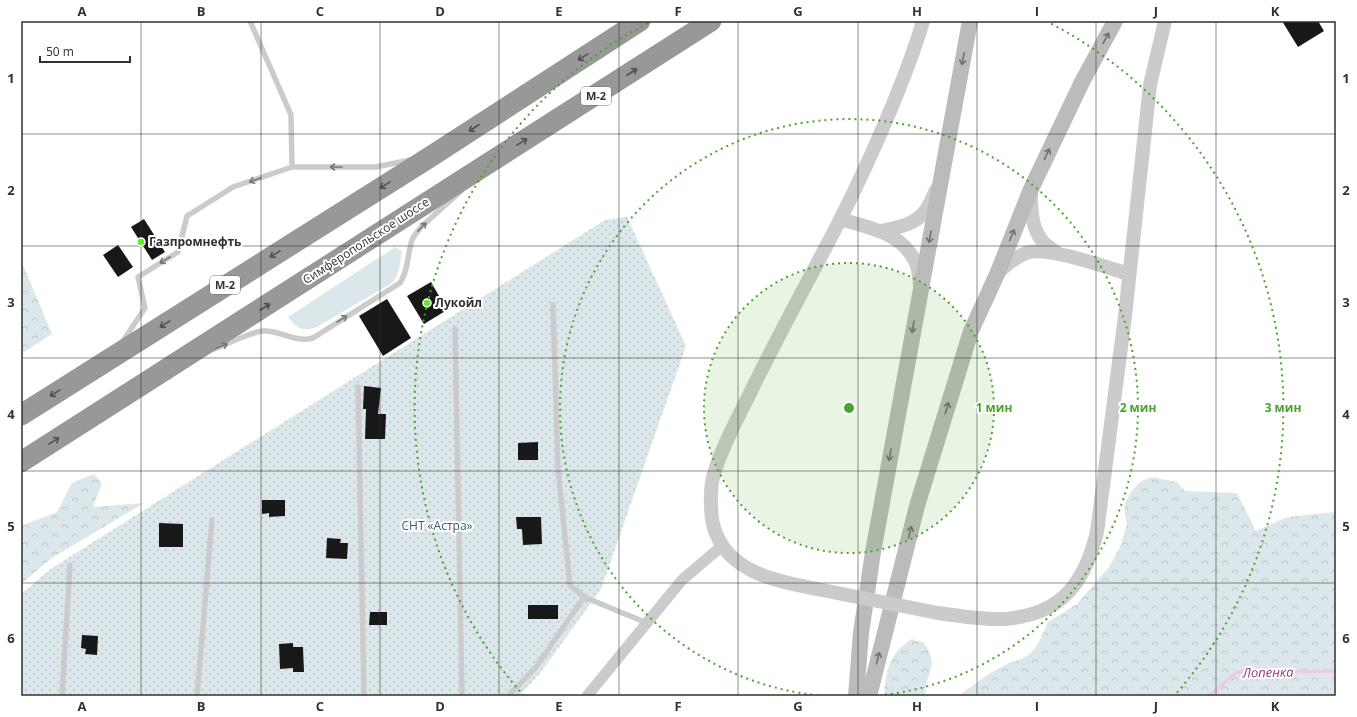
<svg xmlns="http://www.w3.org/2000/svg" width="1357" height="717" font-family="'Open Sans',sans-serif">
<defs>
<pattern id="forest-crowns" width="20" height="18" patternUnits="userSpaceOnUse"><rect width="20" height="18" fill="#dce7ec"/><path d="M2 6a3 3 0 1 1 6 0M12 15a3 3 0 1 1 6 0" fill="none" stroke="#bdc7cb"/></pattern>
<pattern id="garden-dots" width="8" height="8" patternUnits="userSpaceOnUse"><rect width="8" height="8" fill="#dce7ec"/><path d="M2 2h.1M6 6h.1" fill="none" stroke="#bdc7cb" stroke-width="1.8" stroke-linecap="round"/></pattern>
</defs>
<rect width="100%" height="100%" fill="#fff"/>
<path fill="#dce7ec" d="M395 247 402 251C400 260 400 276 392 283L317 327C303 332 297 329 288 317Z"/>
<path fill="url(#forest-crowns)" d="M21 260 52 334 21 354Z
M94 474 102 483 93 507 144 503 52 558 21 584V526L57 512 72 483Z
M1151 477 1177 482 1185 491 1237 493 1256 531 1287 517 1336 512V696H958L989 674 1009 663 1021 659 1031 653 1038 644 1048 622 1077 604 1109 567 1120 547 1127 524 1125 514V503L1131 492 1140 482Z
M912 639C915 641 920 641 924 643 925 644 926 647 927 648 940 667 922 679 926 696H884C886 671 889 653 912 639Z"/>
<path fill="url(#garden-dots)" d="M627 217 686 346 601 589 541 672 519 696H21V594L52 568 605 220Z"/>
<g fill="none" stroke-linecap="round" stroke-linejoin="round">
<path stroke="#efcae7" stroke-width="3.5" d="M1209 696 1237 672 1336 671"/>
</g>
<path fill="#181818" d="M1282 21H1318L1324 31 1298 47Z
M144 219 165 252 152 260 131 227Z
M118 245 133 267 118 277 103 255Z
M431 282 447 310 424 324 407 296Z
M387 299 411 338 383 356 359 316Z
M364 386 381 388 378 414H386L385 439H365L366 409H363Z
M538 442V460H518V443Z
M262 500H285V516L269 517V513L262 514Z
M516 517H541L542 544 523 545 522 529H517Z
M159 523 183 524V547H159Z
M327 538 341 539 340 543H348L347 559 326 558Z
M528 605H558V619H528Z
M370 612H387V625H369Z
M82 635 98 636 97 655 85 654 86 649 81 648Z
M293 643V647H303L304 672H293V668L280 669 279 644Z"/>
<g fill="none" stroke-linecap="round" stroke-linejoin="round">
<path stroke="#cbcbcb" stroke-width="5.5" d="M250 21 291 115 292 167
M553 305 558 469 570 585 584 597 647 623
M455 329 462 696
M123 341 145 308 138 277 178 252 187 216 233 187 292 167H376L410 160
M214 349C226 345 256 329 267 331 283 332 296 343 313 338L400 283C409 269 407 255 412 240 414 235 418 231 421 227L461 191
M358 387 364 696
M62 696 70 565
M197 696 212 520
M508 696 536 667 584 597"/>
<path stroke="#cbcbcb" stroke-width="11" d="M587 696 682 580 723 545"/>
<path stroke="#cbcbcb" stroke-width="14" d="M1031 191C1031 209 1031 229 1044 243 1048 247 1053 250 1057 253
M840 219C870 228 905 233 917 266 919 272 919 279 920 285
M880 231C896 228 916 225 926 210 930 204 933 197 936 190
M998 272C1007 265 1015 257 1026 253 1045 245 1108 268 1129 274
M817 589C777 581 728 573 714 528 710 514 710 490 713 477 722 446 738 418 752 389 780 332 811 276 840 220 856 188 871 156 885 123 899 90 913 56 923 21
M938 613C961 616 983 620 1005 619 1011 619 1018 617 1024 616 1069 607 1087 573 1097 532L1125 316 1150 85 1165 21"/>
<path stroke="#bbb" stroke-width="16" d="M856 696 861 633 873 552 970 21
M869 696 917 506 971 331 998 272 1031 189 1082 82 1115 21"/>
<path stroke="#989898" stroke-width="21" d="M21 415 430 157 640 21
M21 462 711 21"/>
<path stroke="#cbcbcb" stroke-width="14" d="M817 589 938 613"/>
</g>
<defs><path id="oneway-shaft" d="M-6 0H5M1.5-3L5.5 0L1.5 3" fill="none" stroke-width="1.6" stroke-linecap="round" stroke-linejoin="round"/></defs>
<g stroke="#6f6f6f">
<use href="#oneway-shaft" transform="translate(1106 38) rotate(-61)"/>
<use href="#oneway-shaft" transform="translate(963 59) rotate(101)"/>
<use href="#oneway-shaft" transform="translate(1047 154) rotate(-65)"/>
<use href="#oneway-shaft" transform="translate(1012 235) rotate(-68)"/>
<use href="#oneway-shaft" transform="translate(930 237) rotate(100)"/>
<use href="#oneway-shaft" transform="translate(913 327) rotate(100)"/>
<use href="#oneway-shaft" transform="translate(947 408) rotate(-73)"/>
<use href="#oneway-shaft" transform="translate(890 455) rotate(100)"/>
<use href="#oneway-shaft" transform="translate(910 532) rotate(-76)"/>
<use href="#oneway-shaft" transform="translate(878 658) rotate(-76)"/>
</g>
<g stroke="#505050">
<use href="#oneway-shaft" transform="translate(583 57) rotate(148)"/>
<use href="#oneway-shaft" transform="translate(632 72) rotate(-33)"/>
<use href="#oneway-shaft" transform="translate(474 128) rotate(147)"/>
<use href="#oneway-shaft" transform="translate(522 142) rotate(-32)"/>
<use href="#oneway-shaft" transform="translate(385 185) rotate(148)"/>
<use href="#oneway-shaft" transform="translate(275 254) rotate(148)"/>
<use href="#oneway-shaft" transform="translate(265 307) rotate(-33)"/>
<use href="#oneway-shaft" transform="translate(165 324) rotate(148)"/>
<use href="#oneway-shaft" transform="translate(55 393) rotate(148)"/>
<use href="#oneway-shaft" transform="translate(54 441) rotate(-32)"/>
</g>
<g stroke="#767676">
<use href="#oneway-shaft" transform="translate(336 167) rotate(180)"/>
<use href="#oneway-shaft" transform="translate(255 180) rotate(161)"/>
<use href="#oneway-shaft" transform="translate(422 227) rotate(-46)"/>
<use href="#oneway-shaft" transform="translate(165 260) rotate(149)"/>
<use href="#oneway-shaft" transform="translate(342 319) rotate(-32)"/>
<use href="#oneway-shaft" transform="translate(222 346) rotate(-22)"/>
</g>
<path fill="none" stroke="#313131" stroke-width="1" stroke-opacity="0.55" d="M141 21V696M261 21V696M380 21V696M499 21V696M619 21V696M738 21V696M858 21V696M977 21V696M1096 21V696M1216 21V696M21 134H1336M21 246H1336M21 358H1336M21 471H1336M21 583H1336"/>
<circle cx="849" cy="408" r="145" fill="#49a42d" fill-opacity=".12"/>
<g fill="none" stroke="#49a42d" stroke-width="2" stroke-dasharray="2 4">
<circle cx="849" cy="408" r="145"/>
<path d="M824 696A289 289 0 1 1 874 696"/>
<path d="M524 696A434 434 0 0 1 652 21M1046 21A434 434 0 0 1 1174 696"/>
</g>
<g fill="#59f12b" stroke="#fff" stroke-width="1.5">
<circle cx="141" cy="242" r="4"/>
<circle cx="427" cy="303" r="4"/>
</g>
<g text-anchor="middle" stroke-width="4" stroke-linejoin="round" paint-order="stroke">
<g fill="#fff" stroke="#6f6f6f" stroke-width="1">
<rect x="581" y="87" width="30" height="18" rx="3"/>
<rect x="210" y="276" width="30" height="18" rx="3"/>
</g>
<g font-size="11" font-weight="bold" fill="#313131">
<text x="596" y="100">М-2</text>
<text x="225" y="289">М-2</text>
</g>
<g font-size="12" fill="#313131" stroke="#fff">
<text transform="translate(366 241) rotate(-33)" y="4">Симферопольское шоссе</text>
</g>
<g font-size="12" font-weight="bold" fill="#313131" stroke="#fff" text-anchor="start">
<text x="149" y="246">Газпромнефть</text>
<text x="435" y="307">Лукойл</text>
</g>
<g font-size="12" fill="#3b5d71" stroke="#fff">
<text x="437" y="530">СНТ «Астра»</text>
</g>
<g font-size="13" font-style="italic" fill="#9a3884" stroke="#fff">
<text transform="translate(1268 672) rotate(-1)" y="5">Лопенка</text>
</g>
</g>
<circle cx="849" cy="408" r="6" fill="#49a42d" stroke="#fff" stroke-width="2"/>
<g font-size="12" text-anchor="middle" font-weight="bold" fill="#49a42d" stroke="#fff" stroke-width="4" stroke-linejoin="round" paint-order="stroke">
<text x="994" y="412">1 мин</text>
<text x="1138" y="412">2 мин</text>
<text x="1283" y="412">3 мин</text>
</g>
<rect width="1357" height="717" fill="none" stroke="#ffffff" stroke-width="44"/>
<path d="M40 56v6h90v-6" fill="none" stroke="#313131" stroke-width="2"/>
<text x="46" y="56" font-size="12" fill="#313131" stroke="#ffffff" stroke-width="3" paint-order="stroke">50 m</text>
<rect x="22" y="22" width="1313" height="673" fill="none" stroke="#313131" stroke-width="1.5"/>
<g font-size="13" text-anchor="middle" font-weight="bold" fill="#313131">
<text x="82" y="16">A</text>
<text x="201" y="16">B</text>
<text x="320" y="16">C</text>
<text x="440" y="16">D</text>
<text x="559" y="16">E</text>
<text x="678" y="16">F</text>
<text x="798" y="16">G</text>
<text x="917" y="16">H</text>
<text x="1037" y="16">I</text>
<text x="1156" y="16">J</text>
<text x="1275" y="16">K</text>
<text x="11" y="83">1</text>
<text x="1346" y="83">1</text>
<text x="11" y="195">2</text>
<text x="1346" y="195">2</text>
<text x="11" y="307">3</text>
<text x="1346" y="307">3</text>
<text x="11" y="419">4</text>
<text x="1346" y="419">4</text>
<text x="11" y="531">5</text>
<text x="1346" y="531">5</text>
<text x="11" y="643">6</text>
<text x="1346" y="643">6</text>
<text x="82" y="711">A</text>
<text x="201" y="711">B</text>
<text x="320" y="711">C</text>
<text x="440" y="711">D</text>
<text x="559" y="711">E</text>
<text x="678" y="711">F</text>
<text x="798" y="711">G</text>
<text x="917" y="711">H</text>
<text x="1037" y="711">I</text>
<text x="1156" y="711">J</text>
<text x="1275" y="711">K</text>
</g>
</svg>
